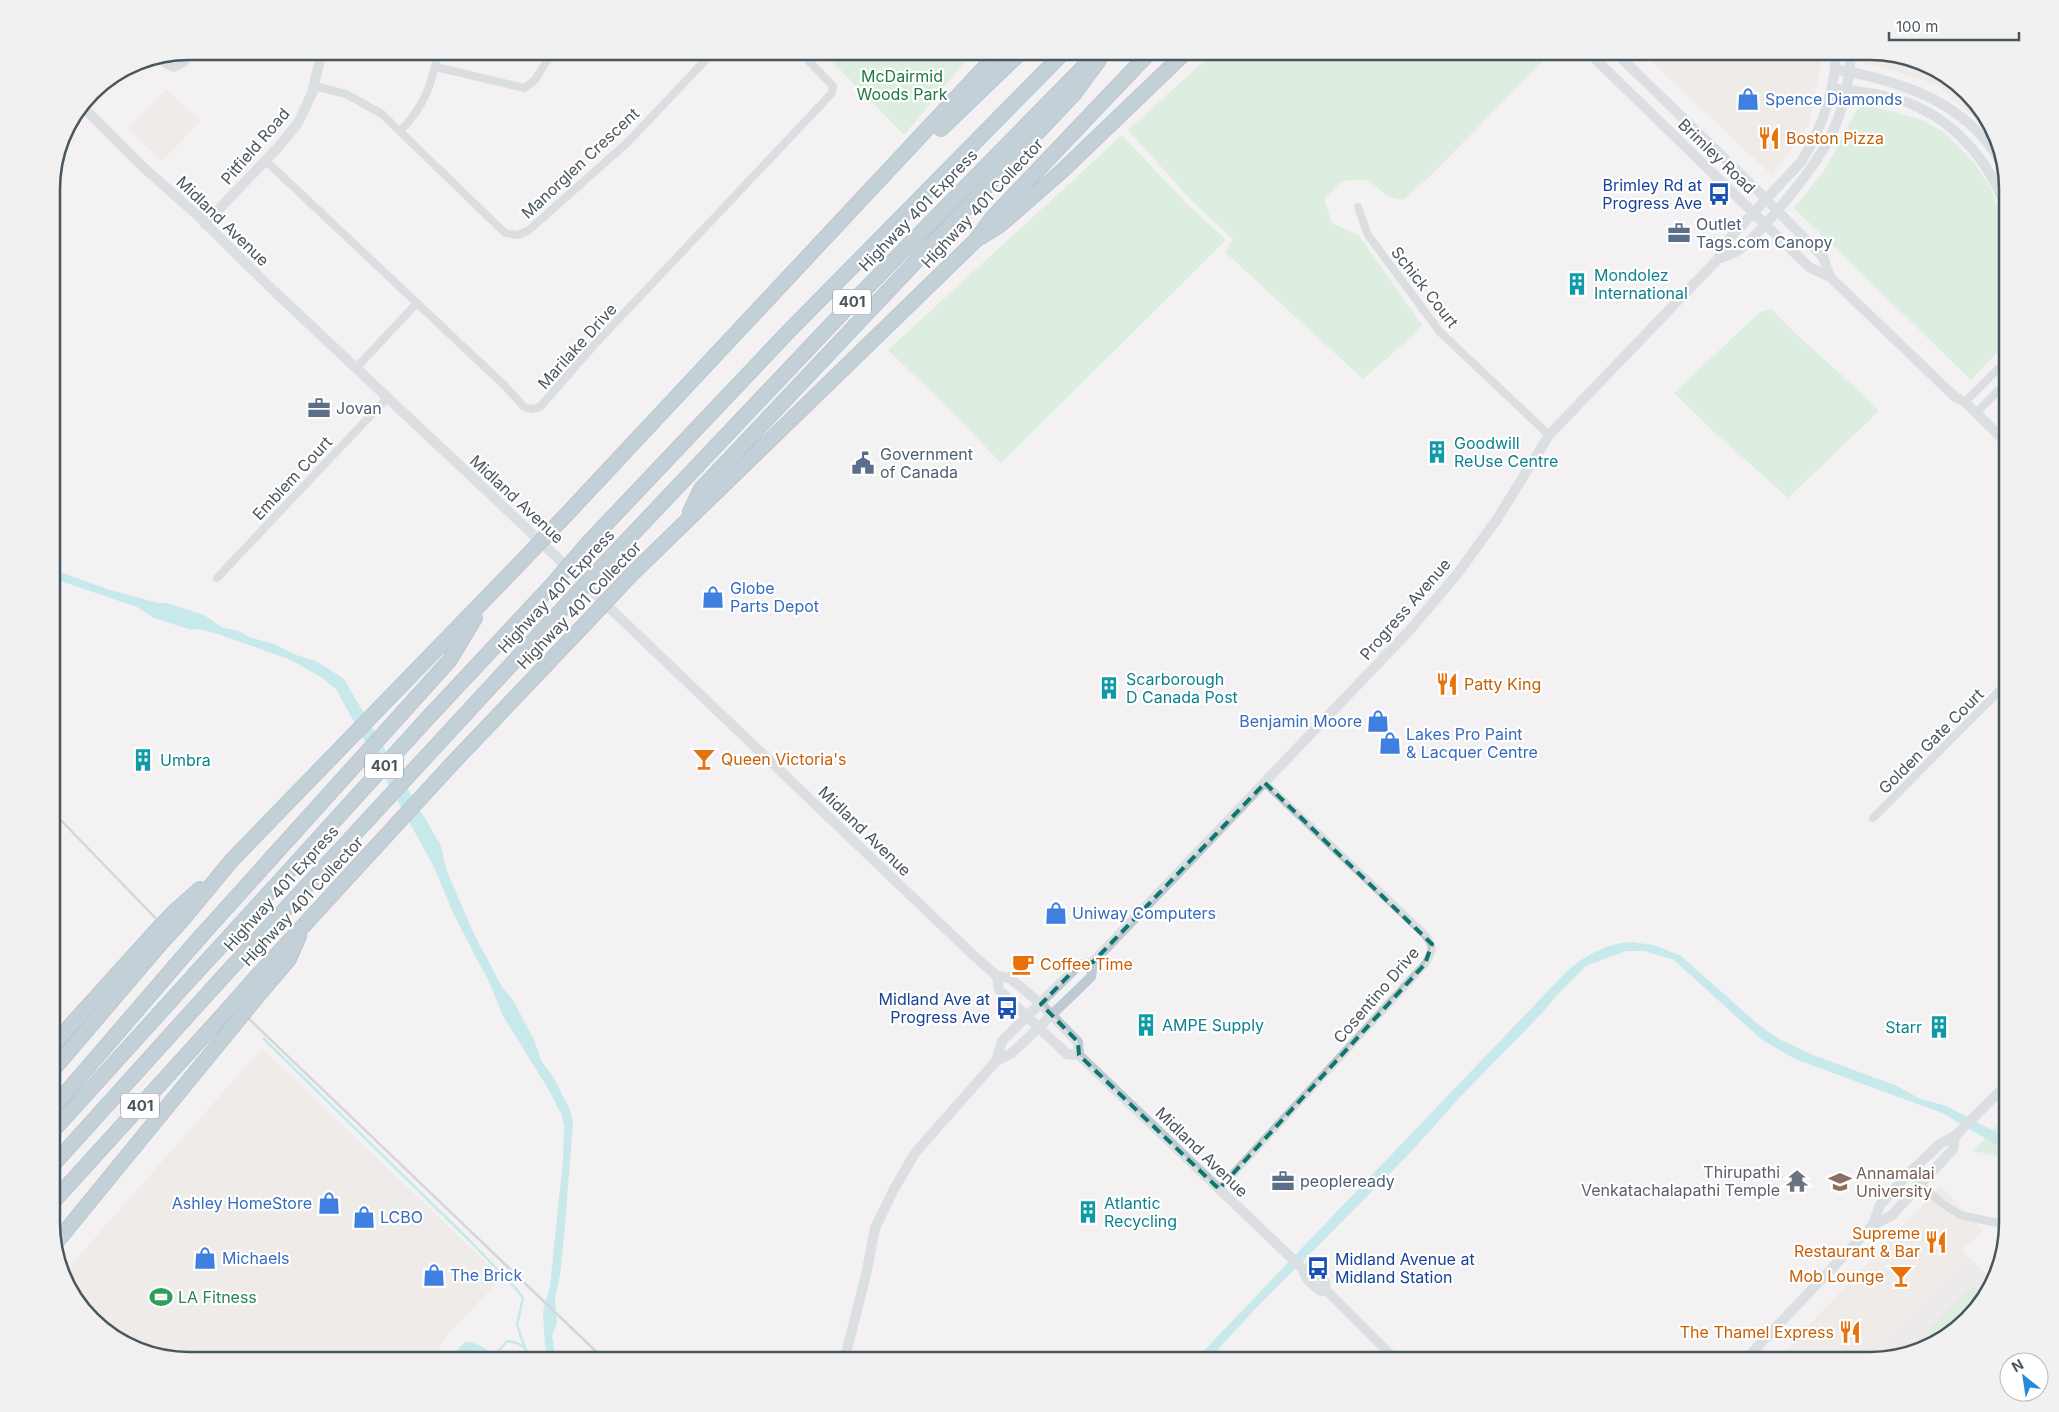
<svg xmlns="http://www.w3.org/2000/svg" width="2059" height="1412" font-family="Inter,sans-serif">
<rect width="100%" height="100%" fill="#f3f1f1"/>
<path fill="#e9e5df" d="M1640 51H1870L1947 75 1989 120 1993 134 1937 85 1879 66 1823 55 1809 123 1773 176Z
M166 89 201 121 162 161 128 129Z
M262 1048 502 1278 448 1333 432 1361H189L112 1337 70 1292 64 1273Z
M1941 1186 1983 1230 1962 1250 1969 1258 1867 1361H1775Z"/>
<path fill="#e4e2e2" d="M1969 1258 1991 1277 1984 1300 1931 1346 1867 1361Z"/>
<path fill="#c3ecce" d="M822 51H974L904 135Z
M1215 51H1545L1549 55 1430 176 1403 200 1388 197 1368 180 1342 181 1324 199 1332 223 1359 236 1422 325 1414 335 1363 379 1225 252 1233 239 1191 200 1128 130Z
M1868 105 1922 120 1942 131 1972 160 1990 186 2008 238V341L1971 380 1794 208 1826 168 1857 109Z
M1122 135 1186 203 1226 240 1001 463 949 409 888 350Z
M1772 309C1805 346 1845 375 1879 411L1788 498 1712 430 1674 393 1760 312Z
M2008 1114V1158L1973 1151Z
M1973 1285 1985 1297 1984 1300 1936 1342 1926 1332Z"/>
<path fill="#94dfe6" d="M52 569 107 589 158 603H167L204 615 223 628 239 631 249 637 274 644 296 655 316 661 344 679 441 846 446 869 473 932 502 987 513 1000 534 1040 541 1060 553 1077 570 1110 573 1122 565 1226 560 1275 555 1299 557 1323 552 1336 556 1361H548L545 1346 543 1312 550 1286 563 1160 564 1127 562 1116 549 1090 503 1016 489 982 454 915 434 867 336 689 321 677 291 660 218 634 199 629 192 630 154 618 137 607 52 578Z
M1630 942 1654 945 1681 956 1760 1026 1779 1039 1813 1055 1897 1086 1918 1098 1946 1106 2003 1136H2008V1144H1995L1942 1113 1795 1059 1761 1039 1674 960 1645 951H1626L1586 966 1559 993 1542 1013 1459 1098 1409 1154 1258 1306 1207 1361H1194L1568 970C1587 955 1605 944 1630 942Z
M465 1342C478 1342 490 1350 498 1361H453L455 1352Z"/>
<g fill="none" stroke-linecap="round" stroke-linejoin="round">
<path stroke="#94dfe6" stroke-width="2.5" d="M264 1039 472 1243 517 1290 523 1298 517 1325 526 1351 534 1361
M494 1356 507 1341 517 1343 524 1347"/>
<defs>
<path id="highway" d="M941 129 1022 51
M981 237 1000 225 1062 171 1187 51
M690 512 701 489 1074 94 1099 60
M566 515 1000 51
M589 542 788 332 1065 51
M611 557 844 311 1099 51
M631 575 976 240 992 218 1151 51
M174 912 200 889
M184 918 232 860 523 560
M202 935 449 661 475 618
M218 949 425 721 551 586
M232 967 566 605
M250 984 449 767 585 624
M261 992 289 959 299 936
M52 1046 154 933
M52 1071 162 942
M52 1109 181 959
M52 1132 194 975
M52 1166 211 990
M52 1203 229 1008
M55 1244 239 1019"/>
</defs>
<use href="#highway" stroke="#7894a7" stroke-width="16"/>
<path stroke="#bec7cc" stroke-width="8" d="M158 57 165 64 174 68 185 62 194 51
M436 67 524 88 535 80 553 51
M314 86 346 94 382 114 505 233 518 235 529 230 628 142 714 51
M400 131C425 106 431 85 439 51
M265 160 504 385 524 407 531 409 540 407 595 344 832 93 833 86 799 51
M1358 207 1368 235 1440 332 1549 435
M356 368 417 303
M1965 402 2008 359
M1976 413 2008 381
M217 578 388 397
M1873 818 2008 682
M1908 1174 1943 1204 1960 1215 2007 1225
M1219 1189 1425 964C1433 950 1435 948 1425 935L1265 783"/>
<path stroke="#bec9d1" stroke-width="10" d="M1587 51 1809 267 1830 277 1955 397 1965 402 2008 444
M1614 51 1755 188 1823 257 1830 277
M1835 69C1900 81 1965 101 2000 161
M1832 88C1855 91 1877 93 1900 100 1953 117 1992 162 2008 215
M82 106 142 166 197 215 275 292 504 507 972 954 997 976 1010 978 1041 1004 1078 1042 1079 1055
M205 224 280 145 298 123 312 93 322 51
M1718 259C1725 256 1734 254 1739 250 1755 238 1769 220 1782 205 1824 154 1848 120 1851 51
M997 976 999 990 1067 1054 1079 1055 1303 1269C1304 1278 1314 1287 1321 1291L1326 1290
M996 1061 1012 1053 1091 977 1093 962
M1873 1225 1880 1205 1908 1174 1941 1143 1955 1136 2008 1083
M1303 1269 1311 1268 1325 1282 1326 1290 1397 1361
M844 1361 866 1275 875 1228 894 1189 915 1153 996 1061 1002 1041 1079 965 1093 962 1409 631 1458 573 1497 519 1549 435 1718 259 1725 243 1801 162C1822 128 1835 91 1836 51
M1744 1361 1873 1225 1891 1216 1930 1174 1953 1149 1955 1136"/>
<use href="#highway" stroke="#8da9bb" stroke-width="14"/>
<path stroke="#b3b7ba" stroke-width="2.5" d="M52 811 167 930
M247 1017 606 1361"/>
<defs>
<path id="highway-bridge" d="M523 560 566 515
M551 586 589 542
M566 605 611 557
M585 624 631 575
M154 933 174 912
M162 942 184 918
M181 959 202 935
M194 975 218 949
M211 990 232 967
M229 1008 250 984
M239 1019 261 992"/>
</defs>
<use href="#highway-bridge" stroke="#7894a7" stroke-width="16" stroke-linecap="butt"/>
<use href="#highway-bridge" stroke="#8da9bb" stroke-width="14"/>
</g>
<path d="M0 0H2059V1412H0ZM1265 783 1432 944 1425 964 1219 1189 1079 1055 1078 1042 1041 1004 1079 965 1093 962Z" fill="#f3f1f1" fill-opacity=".55" fill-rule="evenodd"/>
<path fill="none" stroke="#0f766e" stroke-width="4" stroke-dasharray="10 6" stroke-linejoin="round" d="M1265 783 1432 944 1425 964 1219 1189 1079 1055 1078 1042 1041 1004 1079 965 1093 962Z"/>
<defs>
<symbol id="shop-bare" viewBox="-9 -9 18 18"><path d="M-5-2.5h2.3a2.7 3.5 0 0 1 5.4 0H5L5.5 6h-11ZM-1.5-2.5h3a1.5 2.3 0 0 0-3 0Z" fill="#3f7fe0" stroke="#fff" stroke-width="2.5" paint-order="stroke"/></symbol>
<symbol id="restaurant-bare" viewBox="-9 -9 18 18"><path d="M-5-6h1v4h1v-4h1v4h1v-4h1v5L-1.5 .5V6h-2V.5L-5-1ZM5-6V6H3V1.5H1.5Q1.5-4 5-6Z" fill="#e8710a" stroke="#fff" stroke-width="2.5" paint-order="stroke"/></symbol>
<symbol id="bus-bare" viewBox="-9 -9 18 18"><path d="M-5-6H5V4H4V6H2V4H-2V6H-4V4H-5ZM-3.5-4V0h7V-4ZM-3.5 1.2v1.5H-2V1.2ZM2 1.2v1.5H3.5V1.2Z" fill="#1a4fb4" stroke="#fff" stroke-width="2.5" paint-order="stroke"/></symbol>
<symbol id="office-bare" viewBox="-9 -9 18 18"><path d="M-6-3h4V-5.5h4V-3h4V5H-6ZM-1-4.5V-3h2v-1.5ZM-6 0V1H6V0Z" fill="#5c6f8a" stroke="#fff" stroke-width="2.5" paint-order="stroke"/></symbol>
<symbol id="building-bare" viewBox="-9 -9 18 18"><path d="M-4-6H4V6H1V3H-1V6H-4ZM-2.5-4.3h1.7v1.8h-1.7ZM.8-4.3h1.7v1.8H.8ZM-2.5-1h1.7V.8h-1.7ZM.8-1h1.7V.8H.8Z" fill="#0f9aa8" stroke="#fff" stroke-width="2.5" paint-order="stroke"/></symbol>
<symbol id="civic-bare" viewBox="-9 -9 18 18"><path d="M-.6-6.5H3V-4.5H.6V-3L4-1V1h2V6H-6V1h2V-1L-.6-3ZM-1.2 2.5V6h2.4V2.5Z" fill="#5c6f8a" stroke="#fff" stroke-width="2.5" paint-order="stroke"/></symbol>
<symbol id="bar-bare" viewBox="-9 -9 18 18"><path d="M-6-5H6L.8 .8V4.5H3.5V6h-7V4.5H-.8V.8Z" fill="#e8710a" stroke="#fff" stroke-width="2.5" paint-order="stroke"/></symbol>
<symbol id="cafe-bare" viewBox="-9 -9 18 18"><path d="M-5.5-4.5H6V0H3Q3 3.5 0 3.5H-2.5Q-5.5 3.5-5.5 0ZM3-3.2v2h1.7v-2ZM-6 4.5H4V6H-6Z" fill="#e8710a" stroke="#fff" stroke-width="2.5" paint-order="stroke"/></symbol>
<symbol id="temple-bare" viewBox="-9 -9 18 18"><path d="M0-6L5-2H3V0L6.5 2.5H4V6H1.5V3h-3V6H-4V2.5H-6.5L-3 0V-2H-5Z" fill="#6b7280" stroke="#fff" stroke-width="2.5" paint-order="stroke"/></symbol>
<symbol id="university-bare" viewBox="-9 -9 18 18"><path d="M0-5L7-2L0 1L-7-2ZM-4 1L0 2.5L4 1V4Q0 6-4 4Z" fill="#8d6e63" stroke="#fff" stroke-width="2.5" paint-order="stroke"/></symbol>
<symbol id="stadium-bare" viewBox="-9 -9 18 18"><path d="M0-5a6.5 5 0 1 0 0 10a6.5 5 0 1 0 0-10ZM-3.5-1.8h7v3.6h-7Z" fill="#2e9e5b" stroke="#fff" stroke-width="2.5" paint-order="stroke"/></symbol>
</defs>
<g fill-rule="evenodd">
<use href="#shop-bare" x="1732" y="83" width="32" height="32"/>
<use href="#restaurant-bare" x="1753" y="122" width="32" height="32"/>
<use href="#bus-bare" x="1703" y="178" width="32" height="32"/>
<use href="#office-bare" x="1663" y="217" width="32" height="32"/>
<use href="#building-bare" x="1561" y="268" width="32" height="32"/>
<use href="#office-bare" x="303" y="392" width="32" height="32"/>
<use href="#building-bare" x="1421" y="436" width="32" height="32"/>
<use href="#civic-bare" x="847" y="447" width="32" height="32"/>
<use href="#shop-bare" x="697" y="581" width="32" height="32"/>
<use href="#restaurant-bare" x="1431" y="668" width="32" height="32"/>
<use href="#building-bare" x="1093" y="672" width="32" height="32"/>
<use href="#shop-bare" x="1362" y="705" width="32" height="32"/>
<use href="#shop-bare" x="1374" y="727" width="32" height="32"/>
<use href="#bar-bare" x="688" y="743" width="32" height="32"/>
<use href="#building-bare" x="127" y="744" width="32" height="32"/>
<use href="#shop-bare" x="1040" y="897" width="32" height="32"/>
<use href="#cafe-bare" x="1007" y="948" width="32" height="32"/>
<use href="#bus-bare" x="991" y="992" width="32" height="32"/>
<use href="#building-bare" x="1130" y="1009" width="32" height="32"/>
<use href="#building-bare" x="1923" y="1011" width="32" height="32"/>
<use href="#office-bare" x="1267" y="1165" width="32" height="32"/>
<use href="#temple-bare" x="1781" y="1165" width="32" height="32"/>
<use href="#university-bare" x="1824" y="1166" width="32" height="32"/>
<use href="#shop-bare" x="313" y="1187" width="32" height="32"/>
<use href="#building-bare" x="1072" y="1196" width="32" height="32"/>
<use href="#shop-bare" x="348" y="1201" width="32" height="32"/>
<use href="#restaurant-bare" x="1920" y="1226" width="32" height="32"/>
<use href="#shop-bare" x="189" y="1242" width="32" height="32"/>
<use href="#bus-bare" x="1302" y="1252" width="32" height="32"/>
<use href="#shop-bare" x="418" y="1259" width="32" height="32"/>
<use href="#bar-bare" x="1885" y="1260" width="32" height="32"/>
<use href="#stadium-bare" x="145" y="1281" width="32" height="32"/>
<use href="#restaurant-bare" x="1834" y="1316" width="32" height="32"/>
</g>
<g text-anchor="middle" stroke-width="4.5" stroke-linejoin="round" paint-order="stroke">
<g fill="#fff" stroke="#80898e" stroke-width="1">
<rect x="833" y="289.5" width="38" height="25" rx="4"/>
<rect x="365" y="753.5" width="38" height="25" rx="4"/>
<rect x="121" y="1093.5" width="38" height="25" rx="4"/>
</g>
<g font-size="15" font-weight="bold" fill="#4a565d">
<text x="852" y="307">401</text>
<text x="384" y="771">401</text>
<text x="140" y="1111">401</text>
</g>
<g font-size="16" fill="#1f7a41" stroke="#fff">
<text x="902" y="82">McDairmid<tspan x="902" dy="18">Woods Park</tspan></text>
</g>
<g font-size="16" fill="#366cbe" stroke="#fff" text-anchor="start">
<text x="1765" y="105">Spence Diamonds</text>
<text x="730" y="594">Globe<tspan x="730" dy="18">Parts Depot</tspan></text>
<text x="1362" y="727" text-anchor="end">Benjamin Moore</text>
<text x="1406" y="740">Lakes Pro Paint<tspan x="1406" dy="18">&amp; Lacquer Centre</tspan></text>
<text x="1072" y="919">Uniway Computers</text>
<text x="312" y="1209" text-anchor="end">Ashley HomeStore</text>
<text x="380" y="1223">LCBO</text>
<text x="222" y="1264">Michaels</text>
<text x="450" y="1281">The Brick</text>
</g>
<g font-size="16" fill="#c56008" stroke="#fff" text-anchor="start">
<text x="1786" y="144">Boston Pizza</text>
<text x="1464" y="690">Patty King</text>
<text x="721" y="765">Queen Victoria's</text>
<text x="1040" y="970">Coffee Time</text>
<text x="1920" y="1239" text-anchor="end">Supreme<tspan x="1920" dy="18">Restaurant &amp; Bar</tspan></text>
<text x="1884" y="1282" text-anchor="end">Mob Lounge</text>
<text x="1834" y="1338" text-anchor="end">The Thamel Express</text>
</g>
<g font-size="16" fill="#4a565d" stroke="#fff">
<text transform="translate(255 146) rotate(-49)" y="6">Pitfield Road</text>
<text transform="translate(1717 156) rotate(44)" y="6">Brimley Road</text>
<text transform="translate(580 163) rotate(-43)" y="6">Manorglen Crescent</text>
<text transform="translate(982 203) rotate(-47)" y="6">Highway 401 Collector</text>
<text transform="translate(918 210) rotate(-46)" y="6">Highway 401 Express</text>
<text transform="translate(223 221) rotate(44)" y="6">Midland Avenue</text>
<text transform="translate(1425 287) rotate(52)" y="6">Schick Court</text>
<text transform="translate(577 346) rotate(-48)" y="6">Marilake Drive</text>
<text transform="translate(292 478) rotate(-47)" y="6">Emblem Court</text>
<text transform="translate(517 499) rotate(43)" y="6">Midland Avenue</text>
<text transform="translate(556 591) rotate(-47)" y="6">Highway 401 Express</text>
<text transform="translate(579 605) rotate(-46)" y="6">Highway 401 Collector</text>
<text transform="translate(1405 609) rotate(-49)" y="6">Progress Avenue</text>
<text transform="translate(1931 741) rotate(-45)" y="6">Golden Gate Court</text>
<text transform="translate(865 831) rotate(44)" y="6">Midland Avenue</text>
<text transform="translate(281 888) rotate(-48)" y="6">Highway 401 Express</text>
<text transform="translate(302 901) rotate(-47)" y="6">Highway 401 Collector</text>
<text transform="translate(1376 995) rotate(-49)" y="6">Cosentino Drive</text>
<text transform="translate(1202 1152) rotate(44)" y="6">Midland Avenue</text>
</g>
<g font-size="16" fill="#164399" stroke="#fff" text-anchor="end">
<text x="1702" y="191">Brimley Rd at<tspan x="1702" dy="18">Progress Ave</tspan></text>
<text x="990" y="1005">Midland Ave at<tspan x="990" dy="18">Progress Ave</tspan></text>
<text x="1335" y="1265" text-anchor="start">Midland Avenue at<tspan x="1335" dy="18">Midland Station</tspan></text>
</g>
<g font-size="16" fill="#4e5e75" stroke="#fff" text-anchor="start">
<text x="1696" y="230">Outlet<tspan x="1696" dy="18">Tags.com Canopy</tspan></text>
<text x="336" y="414">Jovan</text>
<text x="880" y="460">Government<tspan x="880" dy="18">of Canada</tspan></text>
<text x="1300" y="1187">peopleready</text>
</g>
<g font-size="16" fill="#0d838f" stroke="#fff" text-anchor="start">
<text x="1594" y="281">Mondolez<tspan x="1594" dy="18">International</tspan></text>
<text x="1454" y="449">Goodwill<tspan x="1454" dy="18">ReUse Centre</tspan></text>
<text x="1126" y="685">Scarborough<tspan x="1126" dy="18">D Canada Post</tspan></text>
<text x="160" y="766">Umbra</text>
<text x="1162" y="1031">AMPE Supply</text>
<text x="1922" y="1033" text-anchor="end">Starr</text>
<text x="1104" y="1209">Atlantic<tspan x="1104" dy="18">Recycling</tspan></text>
</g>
<g font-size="16" fill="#5b616d" stroke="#fff" text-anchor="end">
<text x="1780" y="1178">Thirupathi<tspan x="1780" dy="18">Venkatachalapathi Temple</tspan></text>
</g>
<g font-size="16" fill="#785e54" stroke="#fff" text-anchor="start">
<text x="1856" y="1179">Annamalai<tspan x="1856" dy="18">University</tspan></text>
</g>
<g font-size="16" fill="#27864d" stroke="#fff" text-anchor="start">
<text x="178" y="1303">LA Fitness</text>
</g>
</g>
<path d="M0 0H2059V1412H0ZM189 60H1870A129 129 0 0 1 1999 189V1223A129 129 0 0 1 1870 1352H189A129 129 0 0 1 60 1223V189A129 129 0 0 1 189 60Z" fill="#f1f1f2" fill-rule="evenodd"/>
<path fill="none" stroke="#4a565d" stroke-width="2.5" d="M189 60H1870A129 129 0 0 1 1999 189V1223A129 129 0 0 1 1870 1352H189A129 129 0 0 1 60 1223V189A129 129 0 0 1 189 60Z"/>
<g transform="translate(2024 1377) rotate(330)"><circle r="24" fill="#ffffff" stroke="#b7bbbe"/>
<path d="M0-4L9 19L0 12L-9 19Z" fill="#288ad6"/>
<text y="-8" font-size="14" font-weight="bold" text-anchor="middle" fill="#4a565d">N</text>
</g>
<path d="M1889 32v8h130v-8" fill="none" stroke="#4a565d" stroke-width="2.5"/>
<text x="1896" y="32" font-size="15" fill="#4a565d" stroke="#ffffff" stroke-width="4" paint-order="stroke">100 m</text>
</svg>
